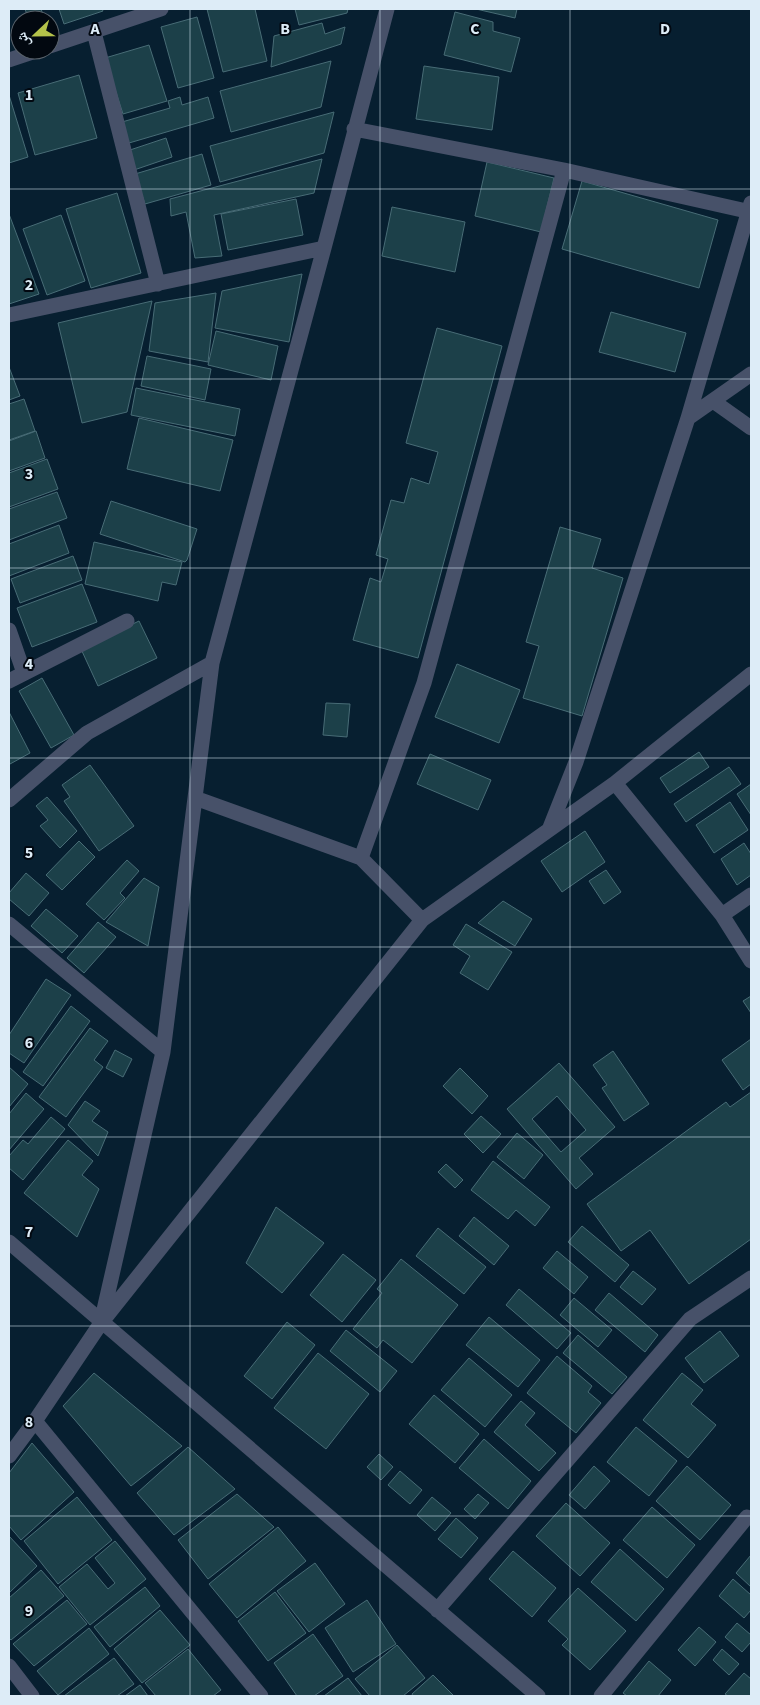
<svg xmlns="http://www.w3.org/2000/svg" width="760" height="1705" font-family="'Source Sans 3','Noto Naskh Arabic',sans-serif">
<rect width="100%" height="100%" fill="#071f30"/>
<path fill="#1c4049" stroke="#486c76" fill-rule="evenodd" d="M25 9H41L45 20H29Z
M59 9H102L103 11 64 24Z
M207 9H255L267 61 223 72Z
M295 9H348L347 13 299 25Z
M476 9H517L515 18Z
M455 12 493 22V31L520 38 511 72 444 55Z
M197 17 214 78 178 88 161 27Z
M322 23 325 34 345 27 341 44 271 67 274 36Z
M149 45 167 101 123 114 105 58Z
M331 61 321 107 231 132 220 91Z
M424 66 499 77 492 130 416 119Z
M79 75 97 138 35 155 18 93Z
M9 95 28 157 9 163Z
M180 97 182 105 208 97 214 118 129 143 122 122 170 108 168 101Z
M334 112 324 153 220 182 210 146Z
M166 138 172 157 134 170 127 151Z
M202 154 211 185 145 204 135 174Z
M322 159 314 193 214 215 222 256 195 258 186 212 171 216 170 199Z
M487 162 554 178 541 232 475 216Z
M582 181 718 220 699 288 562 249Z
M117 193 141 273 91 288 66 209Z
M296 199 303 235 228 250 221 214Z
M392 207 465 222 455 272 382 256Z
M9 214 39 294 9 304Z
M61 215 85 281 47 295 23 229Z
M302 274 289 342 215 328 222 291Z
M216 293 208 362 149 351 155 303Z
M152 301 127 412 82 423 58 323Z
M611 312 686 333 675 372 599 352Z
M437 328 502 346 418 658 353 640 370 578 381 582 388 559 376 555 391 500 404 503 411 478 429 484 438 452 406 443Z
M216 331 278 346 271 380 208 365Z
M147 356 211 369 205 400 141 386Z
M9 367 20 396 9 400Z
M136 388 240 409 235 436 131 415Z
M24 399 35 431 9 440V404Z
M139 418 233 440 220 491 127 469Z
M36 431 45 458 9 471V441Z
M47 459 58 489 9 507V473Z
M57 492 67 518 9 540V509Z
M111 501 197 529 187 560 185 562 100 534Z
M59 525 69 553 9 576V544Z
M560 527 601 539 592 568 623 578 582 716 523 698 539 646 526 642Z
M94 542 182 562 176 585 162 582 158 601 85 584Z
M73 556 82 580 20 603 11 579Z
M82 584 97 622 32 647 17 608Z
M139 621 157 658 98 686 81 649Z
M457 664 520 690 499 743 435 717Z
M42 678 74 735 51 748 19 691Z
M326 703 350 704 347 737 323 735Z
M9 712 30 753 10 764 9 761Z
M699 752 709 767 670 793 660 778Z
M430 754 491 780 478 810 417 784Z
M90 765 134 826 99 851 64 801 70 797 62 785Z
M729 767 741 784 686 822 674 804Z
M751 784V815L737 794Z
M47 797 77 831 60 848 40 826 48 820 36 806Z
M730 802 748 830 714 853 696 825Z
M585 831 605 862 562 892 541 861Z
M79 841 95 857 62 890 46 875Z
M744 843 751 854V875L737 885 721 859Z
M127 860 139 871 120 893 125 898 104 920 86 904Z
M606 870 621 892 604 904 589 881Z
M26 873 49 893 29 916 9 899V893Z
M144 878 159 887 148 946 106 922Z
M503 901 532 919 515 946 478 923Z
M46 909 78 936 62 953 31 926Z
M98 922 116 937 84 973 67 958Z
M466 924 512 952 488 990 460 973 470 956 453 945Z
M46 979 71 995 24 1063 9 1053V1035Z
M751 996V1013L743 1001Z
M71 1006 90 1021 43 1086 23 1072Z
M90 1028 108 1041 94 1060 103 1067 66 1117 39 1097Z
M751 1039V1084L743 1090 722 1060Z
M115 1050 132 1059 123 1077 106 1068Z
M613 1051 649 1104 624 1121 602 1088 607 1085 593 1065Z
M559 1063 615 1127 579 1158 593 1174 576 1189 507 1109ZM557 1096 586 1130 561 1152 532 1119Z
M9 1067 28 1084 9 1107Z
M460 1068 488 1096 472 1114 443 1086Z
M751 1092V1239L689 1284 650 1230 621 1251 587 1204 726 1102 730 1107Z
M26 1093 44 1109 9 1150V1114Z
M85 1101 100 1111 92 1121 108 1132 98 1156 68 1125Z
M481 1116 501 1134 483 1153 464 1134Z
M51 1117 65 1129 23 1180 9 1168V1156L23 1140 28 1144Z
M517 1133 543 1155 524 1179 497 1157Z
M68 1140 93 1161 82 1175 99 1189 77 1237 24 1193Z
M493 1161 550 1207 535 1226 516 1210 508 1219 471 1190Z
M446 1164 463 1180 455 1188 438 1172Z
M276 1207 324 1243 282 1293 246 1263Z
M474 1217 509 1246 494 1265 459 1236Z
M582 1226 629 1265 615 1282 568 1242Z
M438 1228 486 1267 464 1294 416 1256Z
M557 1251 588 1277 574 1294 543 1268Z
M343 1254 376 1280 342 1322 310 1295Z
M401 1259 458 1305 412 1363 383 1340 377 1348 353 1329 382 1293 377 1289Z
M633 1271 656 1289 642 1305 620 1287Z
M519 1289 571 1333 557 1349 506 1305Z
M609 1293 658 1335 645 1352 595 1310Z
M574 1298 612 1330 598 1347 560 1315Z
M489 1317 540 1360 518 1387 466 1345Z
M287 1322 315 1345 272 1399 244 1376Z
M346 1330 397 1371 380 1392 330 1351Z
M720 1331 739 1356 704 1383 685 1358Z
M578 1335 627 1377 612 1394 563 1353Z
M318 1353 369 1394 326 1449 274 1408Z
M557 1356 592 1386 588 1392 601 1403 576 1433 527 1393Z
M469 1358 512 1395 485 1427 441 1390Z
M94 1373 182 1446 131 1486 63 1406Z
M682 1373 703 1390 691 1404 716 1425 688 1458 643 1420Z
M434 1395 479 1434 455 1463 409 1424Z
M521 1401 535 1413 525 1425 556 1453 539 1471 494 1432Z
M636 1427 677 1461 649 1496 607 1462Z
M484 1439 531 1481 508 1509 459 1468Z
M32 1443 74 1492 21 1540 9 1526V1473Z
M188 1447 235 1489 174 1535 137 1493Z
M379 1454 393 1467 381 1480 367 1467Z
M594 1466 610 1481 585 1509 569 1495Z
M687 1466 731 1505 700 1540 656 1501Z
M400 1471 422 1490 410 1504 388 1485Z
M237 1494 274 1527 208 1579 178 1540Z
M478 1494 489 1503 475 1519 464 1509Z
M77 1497 112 1540 58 1584 24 1541Z
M432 1497 451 1513 435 1531 417 1515Z
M566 1503 610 1543 580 1576 536 1536Z
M652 1507 695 1545 667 1578 623 1540Z
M456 1518 478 1538 461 1558 438 1539Z
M278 1527 306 1561 237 1618 209 1584Z
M9 1536 37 1566 9 1593Z
M115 1541 146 1579 90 1625 59 1587 87 1564 108 1589 115 1583 95 1558Z
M620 1549 664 1589 636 1621 591 1582Z
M513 1551 556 1588 532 1617 489 1579Z
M751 1555V1587L736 1573Z
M315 1563 345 1604 309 1632 277 1591Z
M41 1570 64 1596 11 1640 9 1638V1598Z
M733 1579 751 1595V1610L744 1618 719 1596Z
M145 1587 160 1606 110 1647 94 1627Z
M578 1588 626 1631 590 1670 562 1645 568 1639 548 1621Z
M275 1592 306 1633 268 1661 238 1621Z
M67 1600 87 1624 34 1666 13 1644Z
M367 1600 396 1644 353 1672 325 1628Z
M160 1610 190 1645 142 1683 114 1649Z
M737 1623 751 1635V1642L742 1652 725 1637Z
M699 1627 716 1642 695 1666 678 1650Z
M89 1628 109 1654 58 1695 37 1671Z
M313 1634 343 1676 314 1696H297L274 1663Z
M397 1645 425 1678 403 1696H370L355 1679Z
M188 1649 221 1690 213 1696H156L145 1683Z
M722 1649 739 1664 729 1675 713 1660Z
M114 1658 134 1684 117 1696H64Z
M649 1661 671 1680 658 1696H627L623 1693Z
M744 1673 751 1679V1696H728L725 1694Z
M433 1675 454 1696H413L412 1694Z
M348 1678 362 1696H324Z
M140 1685 148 1696H125Z"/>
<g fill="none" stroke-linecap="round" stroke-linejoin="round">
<path stroke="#475169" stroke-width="15" d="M94 32 158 284
M50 46 161 9
M9 60 39 50
M354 129 564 170
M9 315 324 248
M713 401 751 428
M688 418 751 203
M9 630 24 673
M9 681 127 621
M615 783 722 915 751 961
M195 798 361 858 422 920
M9 800 87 733 212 663
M549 830 576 762 688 418 751 374
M361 858 424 683 564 170 751 212
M722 915 751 895
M9 924 163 1052
M9 1242 538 1696
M101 1323 163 1052 212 663 324 248 387 9
M35 1421 261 1696
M9 1456 35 1421 101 1323 422 920 615 783 751 674
M437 1610 690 1319 751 1278
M9 1666 32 1696
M601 1696 747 1517"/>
</g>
<path fill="none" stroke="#ddecf7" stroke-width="1" stroke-opacity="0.55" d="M190 9V1696M380 9V1696M570 9V1696M9 189H751M9 379H751M9 568H751M9 758H751M9 947H751M9 1137H751M9 1326H751M9 1516H751"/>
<g font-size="16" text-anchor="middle" font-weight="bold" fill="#ddecf7" stroke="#020810" stroke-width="4" stroke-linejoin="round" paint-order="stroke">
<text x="95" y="34">A</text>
<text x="285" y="34">B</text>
<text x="475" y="34">C</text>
<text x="665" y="34">D</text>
<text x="29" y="100">1</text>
<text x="29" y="290">2</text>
<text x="29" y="479">3</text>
<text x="29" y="669">4</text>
<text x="29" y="858">5</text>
<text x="29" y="1048">6</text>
<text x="29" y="1237">7</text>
<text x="29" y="1427">8</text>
<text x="29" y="1616">9</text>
</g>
<rect width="760" height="1705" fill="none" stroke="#ddecf7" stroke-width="20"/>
<g transform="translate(35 35) rotate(248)"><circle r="24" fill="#020810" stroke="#5a636c"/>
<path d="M0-4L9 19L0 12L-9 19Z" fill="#b4c24a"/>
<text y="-8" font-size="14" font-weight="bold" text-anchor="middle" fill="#ddecf7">ش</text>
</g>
</svg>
